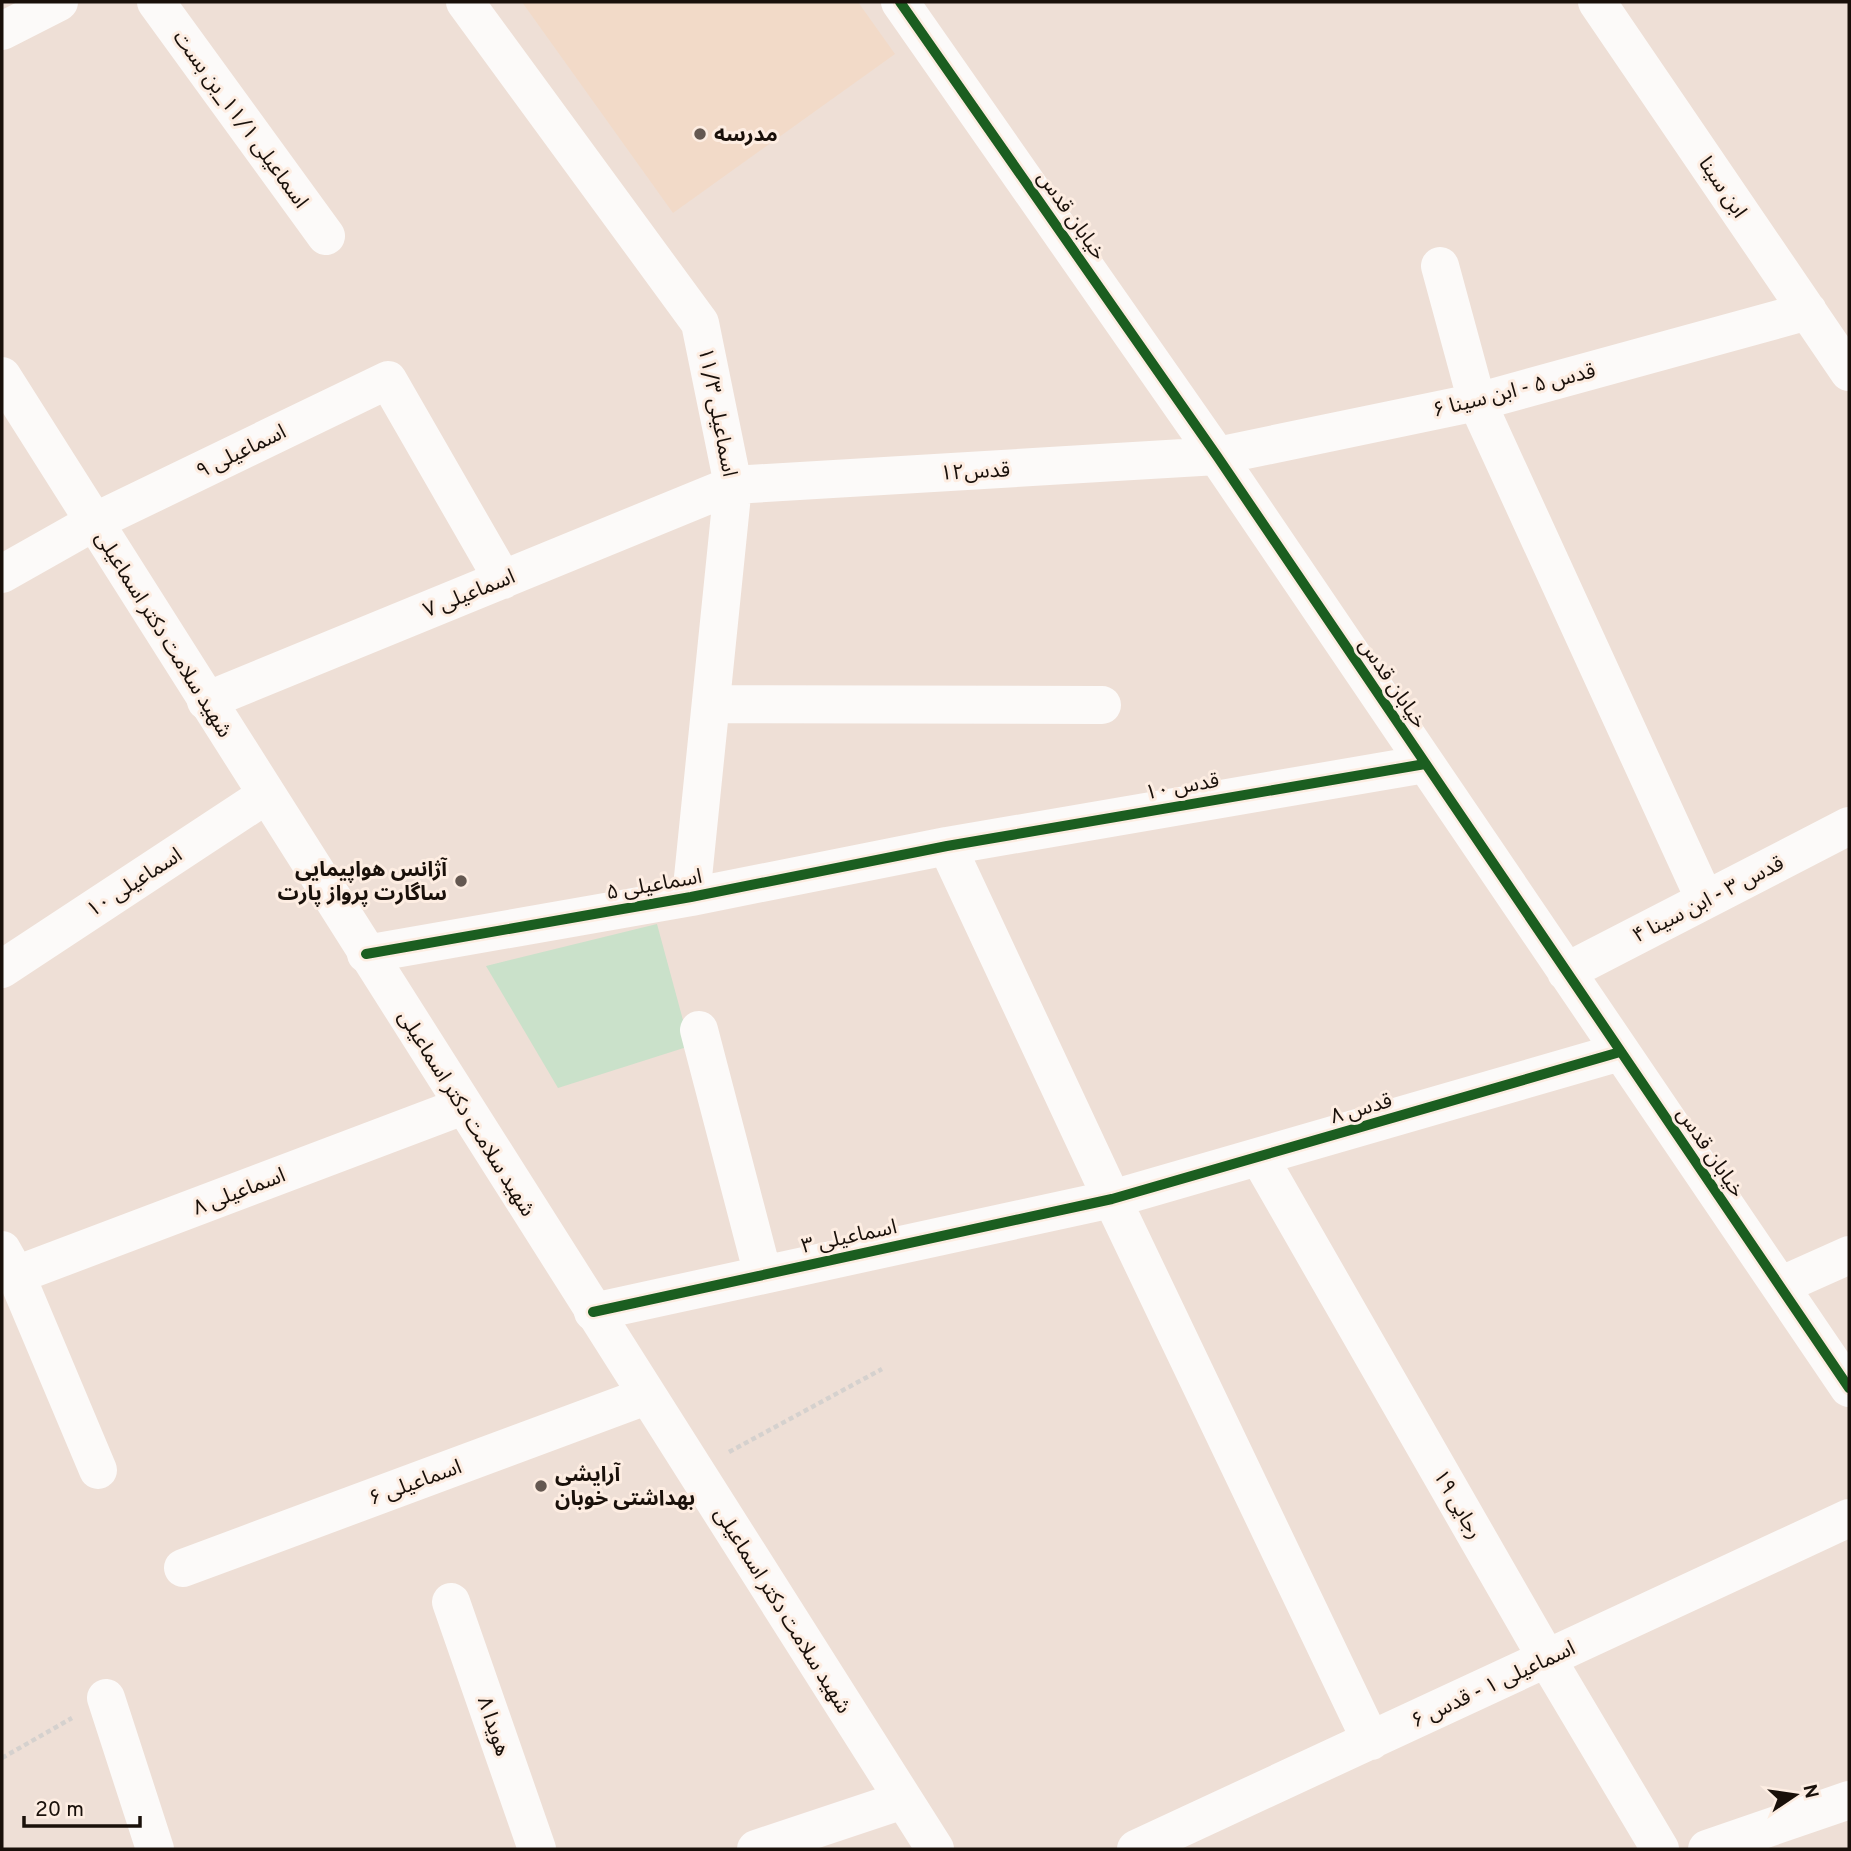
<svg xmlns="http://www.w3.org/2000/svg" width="1851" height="1851" font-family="Overpass,'Noto Sans Arabic',sans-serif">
<rect width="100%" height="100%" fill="#eedfd6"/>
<path fill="#f2dac8" d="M522 2H858L895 54 673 213Z"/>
<path fill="#cae1ca" d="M657 924 690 1046 558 1088 486 966Z"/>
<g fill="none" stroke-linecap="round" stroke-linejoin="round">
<path stroke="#d5d1ce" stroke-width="4.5" stroke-dasharray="5 3.5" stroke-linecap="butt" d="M729 1452 882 1369
M2 1758 72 1718"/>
<path stroke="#fcfaf9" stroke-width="38" d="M156 2 326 236
M465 2 700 323 733 485 691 897
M900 2 1217 456 1849 1388
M1597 2 1849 372
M2 31 59 2
M1440 266 1477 402 1705 900
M2 574 94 522 388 380 503 580
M206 701 733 485 1217 456 1477 402 1808 311
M711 704 1102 705
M947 846 1112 1199 1371 1741
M366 954 691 897 947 846 1425 764
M2 969 266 795
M1566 972 1849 826
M699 1030 763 1275
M1259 1157 1547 1659 1660 1849
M2 1250 16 1275 98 1470
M16 1275 463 1106
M1780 1286 1849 1255
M593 1312 1112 1199 1620 1052
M183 1568 646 1396
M451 1602 537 1849
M106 1698 155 1849
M756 1849 903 1800
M1136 1849 1849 1518
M1707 1849 1849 1800"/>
<path stroke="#fcfaf9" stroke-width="38" d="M2 376 935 1849"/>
<defs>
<path id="cycleway" d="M900 2 1217 456 1849 1388
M366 954 691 897 947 846 1425 764
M593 1312 1112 1199 1620 1052"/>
</defs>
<use href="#cycleway" stroke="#fdede2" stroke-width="15"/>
<use href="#cycleway" stroke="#1b5e20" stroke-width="10"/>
</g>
<g fill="#645851" stroke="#fdede2" stroke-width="2.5">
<circle cx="700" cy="134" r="7"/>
<circle cx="461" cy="881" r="7"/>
<circle cx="541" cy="1486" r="7"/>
</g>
<g text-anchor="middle" stroke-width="6" stroke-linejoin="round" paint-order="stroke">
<g font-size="21" fill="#19100a" stroke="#fdede2">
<text transform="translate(241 119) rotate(54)" y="7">اسماعیلی ۱۱/۱_بن بست</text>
<text transform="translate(1723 187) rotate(56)" y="7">ابن سینا</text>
<text transform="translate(1072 215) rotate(55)" y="7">خیابان قدس</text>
<text transform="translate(1514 390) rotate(-14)" y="7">قدس ۵ - ابن سینا ۶</text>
<text transform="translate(718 412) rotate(79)" y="7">اسماعیلی ۱۱/۳</text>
<text transform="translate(241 451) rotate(-26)" y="7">اسماعیلی ۹</text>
<text transform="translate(975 471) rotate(-3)" y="7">قدس۱۲</text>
<text transform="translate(469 593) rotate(-22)" y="7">اسماعیلی ۷</text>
<text transform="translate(164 634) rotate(58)" y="7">شهید سلامت دکتر اسماعیلی</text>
<text transform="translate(1393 683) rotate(56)" y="7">خیابان قدس</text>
<text transform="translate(1182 786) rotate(-10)" y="7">قدس ۱۰</text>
<text transform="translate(134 882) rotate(-33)" y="7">اسماعیلی ۱۰</text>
<text transform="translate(654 884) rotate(-10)" y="7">اسماعیلی ۵</text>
<text transform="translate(1708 899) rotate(-27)" y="7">قدس ۳ - ابن سینا ۴</text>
<text transform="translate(1361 1108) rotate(-16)" y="7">قدس ۸</text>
<text transform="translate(467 1113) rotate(58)" y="7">شهید سلامت دکتر اسماعیلی</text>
<text transform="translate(1711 1152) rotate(56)" y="7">خیابان قدس</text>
<text transform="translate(239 1191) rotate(-21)" y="7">اسماعیلی ۸</text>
<text transform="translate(849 1236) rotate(-12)" y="7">اسماعیلی ۳</text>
<text transform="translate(415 1482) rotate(-20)" y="7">اسماعیلی ۶</text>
<text transform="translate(1458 1504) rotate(60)" y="7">رجایی ۱۹</text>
<text transform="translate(783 1610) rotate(58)" y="7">شهید سلامت دکتر اسماعیلی</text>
<text transform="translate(1493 1684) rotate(-25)" y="7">اسماعیلی ۱ - قدس ۶</text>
<text transform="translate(494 1726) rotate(71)" y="7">هویدا ۸</text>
</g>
<g font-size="21" font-weight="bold" fill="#19100a" stroke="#fdede2" text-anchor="start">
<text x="714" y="141">مدرسه</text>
<text x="447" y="876" text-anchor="end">آژانس هواپیمایی<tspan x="447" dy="24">ساگارت پرواز پارت</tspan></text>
<text x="555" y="1481">آرایشی<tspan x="555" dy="24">بهداشتی خوبان</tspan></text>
</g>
</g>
<rect width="1851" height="1851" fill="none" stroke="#19100a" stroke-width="7"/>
<g transform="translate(1795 1795) rotate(77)" stroke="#fdede2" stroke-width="5" paint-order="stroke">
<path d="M0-5L12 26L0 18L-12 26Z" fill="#19100a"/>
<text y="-10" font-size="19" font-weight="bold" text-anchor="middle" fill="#19100a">N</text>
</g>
<path d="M24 1816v10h116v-10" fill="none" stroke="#19100a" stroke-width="3.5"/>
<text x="35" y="1816" font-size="21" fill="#19100a" stroke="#fdede2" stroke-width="5" paint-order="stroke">20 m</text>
</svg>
